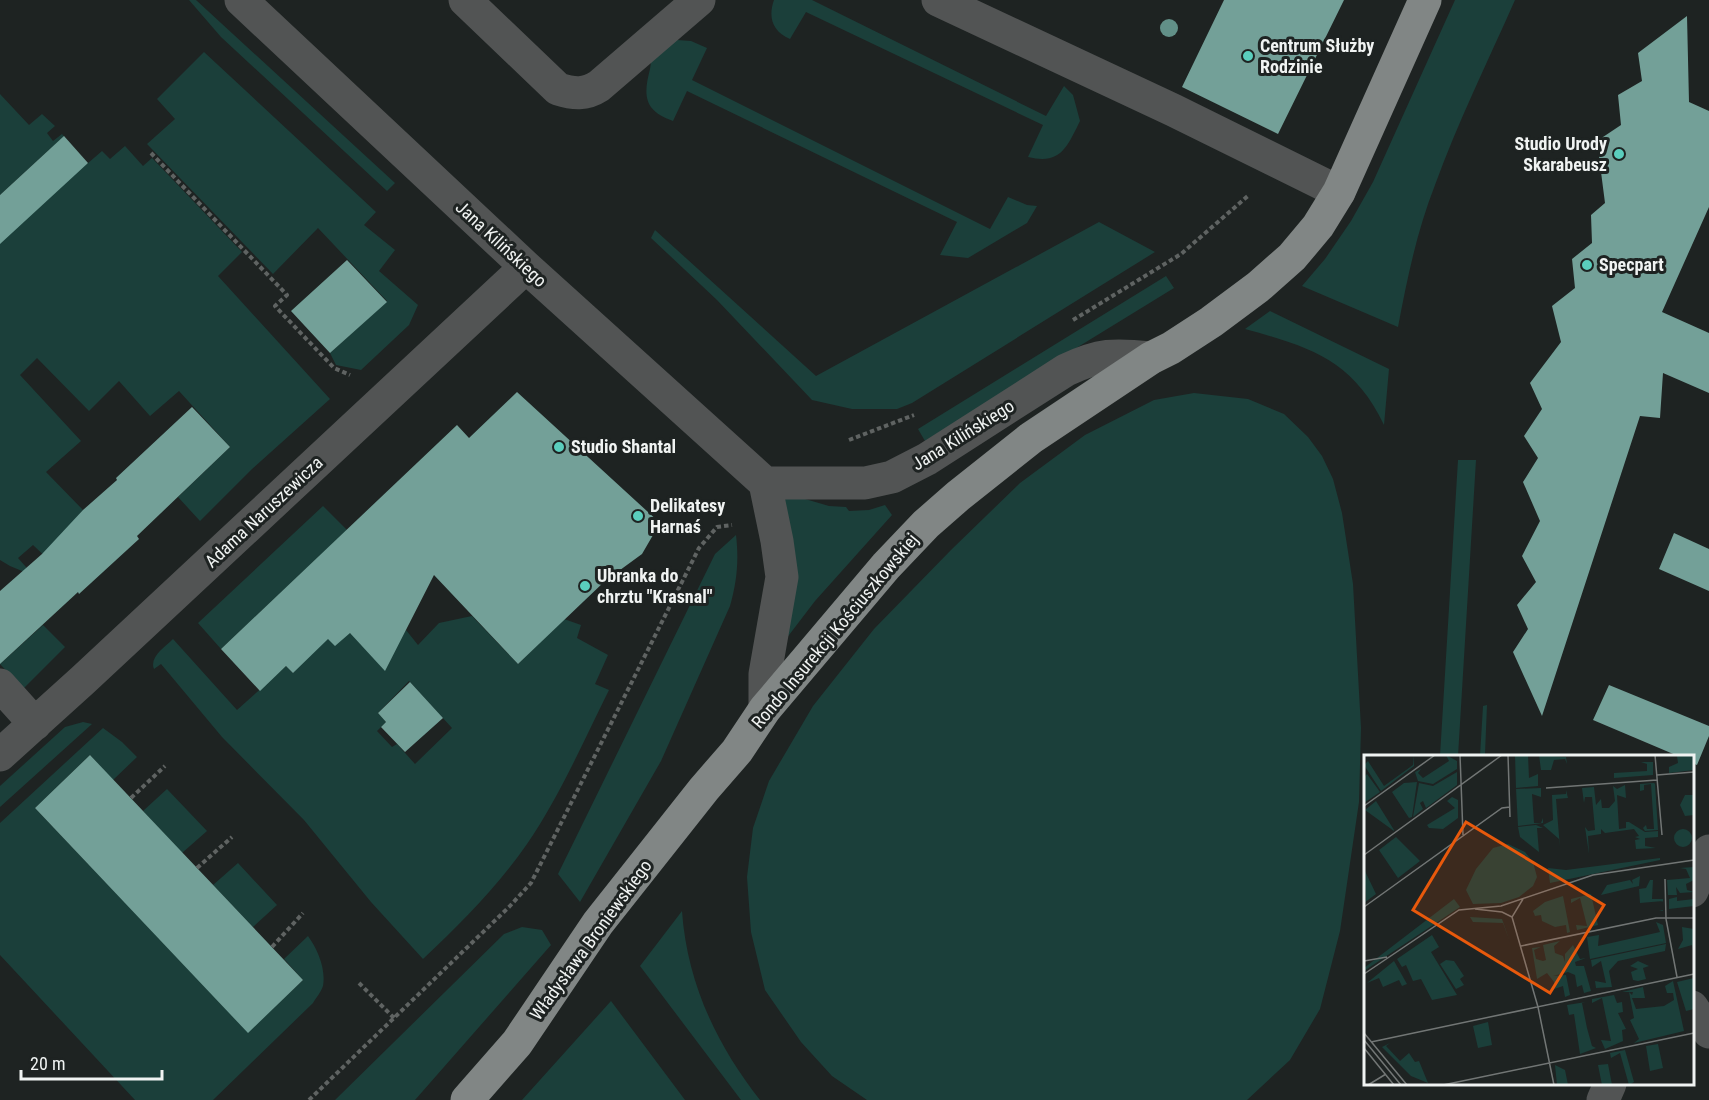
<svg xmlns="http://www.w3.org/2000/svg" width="1709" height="1100" font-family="'Roboto Condensed',sans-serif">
<rect width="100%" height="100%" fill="#1e2322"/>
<path fill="#1b3f3a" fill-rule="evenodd" d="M189 0H196L395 183 387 191 221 37Z
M774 0H812L1046 116 1064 86 1073 95 1080 121C1067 147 1061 165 1028 157L1043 125 806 12 790 39C772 31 768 17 774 0Z
M1455 0H1515C1488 61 1458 122 1435 185 1417 231 1407 279 1398 327L1302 286 1325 259 1351 221 1373 182Z
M677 40 691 41 707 48 692 80 990 229 1008 197 1027 205 1037 206 1027 223 968 258 940 255 957 222 687 91 673 121C644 111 643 96 650 69 651 65 651 58 653 55 658 48 670 44 677 40Z
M204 52 376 212 364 225 395 250 379 271 418 305 409 325 361 370 336 365 330 353 387 301 318 228 273 274 147 144 175 119 157 99Z
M0 94 29 125 42 114 55 126 47 133 53 141 62 134 87 164 102 151 110 159 125 146 143 166 152 158 242 252 218 276 330 399 252 469 200 521 178 497 230 447 179 391 150 416 119 381 89 411 37 358 20 375 81 441 46 472 83 510 77 517 51 562 33 545 18 558 34 576 10 566 0 560V243L51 148 0 195Z
M1099 222 1155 252 912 403 897 409H852L812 400 717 300 651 238 655 230 816 376Z
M1166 276 1174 288 925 441 918 429Z
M1270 311 1389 369 1384 425C1353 360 1310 347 1245 329Z
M1194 393 1248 399 1284 414 1308 437 1322 456 1333 479 1342 513 1353 584 1361 728 1359 802 1340 931 1320 1009 1290 1060 1247 1100H867L832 1076 801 1042 765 990 751 932 747 877 753 828 769 781 813 706 874 629 951 550 1020 483 1085 435 1154 400Z
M1458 460H1476L1458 756H1440Z
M788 494 829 506 846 507 849 511 869 510 885 505 892 515 815 601 786 639 781 499Z
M323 506 347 530 221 649 198 623Z
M736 535C739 560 737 582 730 606L661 761 580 902 558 874 715 554Z
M472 616 518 664 564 619 581 625 577 638 608 655 595 684 609 690C583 742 560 796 527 844 497 887 461 923 423 959L371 902 304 820 222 737 161 664 154 669C149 657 165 647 173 639L237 710 286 666 293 673 322 632 350 633 394 648 406 630 418 645 439 623ZM409 681 452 728 415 764 397 744 392 747 377 731 386 722 378 713Z
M43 625 65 647 23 689 0 664Z
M1487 705 1485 754 1500 756H1480L1483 706Z
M83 722 92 724 0 807V786L65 727Z
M103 728 122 742 137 757 113 780 90 755 35 808 248 1032 303 980 284 959 308 936C318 950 326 969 323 986 321 992 316 998 313 1003L213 1100H135L0 955V823Z
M167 789 207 831 182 853 143 811Z
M238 863 277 905 253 927 213 885Z
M682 911C687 982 716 1044 760 1100H741L640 966Z
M522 927 542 930 551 945 415 1100H335L504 934Z
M611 1001 685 1100H522Z"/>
<path fill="#73a098" d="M1224 0H1344L1278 134 1182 87Z
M1687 16 1689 102 1709 111V207L1662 312 1709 333V393L1663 373 1660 418 1640 416 1542 716 1513 652 1528 629 1517 605 1536 582 1522 556 1540 521 1523 482 1538 458 1524 436 1542 409 1530 383 1561 342 1552 306 1575 288 1572 259 1592 243 1591 215 1605 203 1597 141 1621 125 1618 95 1642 81 1638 53Z
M64 136 88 163 0 244V195Z
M347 260 387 302 330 353 291 311Z
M517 392 660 523 642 554 605 581 518 664 434 575 385 671 350 633 335 646 328 639 293 673 286 666 260 691 221 649 457 425 469 438Z
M192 407 230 447 137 536 139 539 79 594 78 592 0 664V591L42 554 83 510 117 480 116 478Z
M1674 533 1709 549V591L1659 569Z
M410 682 443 718 405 752 381 727 386 722 378 713Z
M1609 685 1709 726V736L1697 765 1692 763V756H1678L1593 720Z
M90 755 303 980 248 1033 35 808Z"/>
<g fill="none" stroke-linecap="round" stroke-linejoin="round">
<path stroke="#5f6362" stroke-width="4" stroke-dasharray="4.5 3" stroke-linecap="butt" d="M151 153 287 295 275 306 334 368 350 375
M1073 320 1181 254 1249 195
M849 440 914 415
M131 798 165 766
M197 868 232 837
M272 947 303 913
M359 983 394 1018
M309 1100 509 907 531 883 699 548 717 527 732 525"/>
<path stroke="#525454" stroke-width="33" d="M241 0 526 267 765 483 777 541 782 577 765 674V709
M465 0 558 89C574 94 585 95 599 86L699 0
M938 0 1173 110 1339 192
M765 483H865L892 477 927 459 1066 370C1100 354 1114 354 1151 358
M0 685 35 724
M0 755 83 680 526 267
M1692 891 1709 851
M1692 1007 1709 1032
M1603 1100 1610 1084"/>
<path stroke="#818685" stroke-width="33" d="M467 1100 517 1043 598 923 704 789 737 751 765 709 886 566 926 524 958 496 1031 438 1151 358 1171 348 1211 322 1258 287 1292 257 1318 226 1339 192 1425 0"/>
</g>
<circle fill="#629088" cx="1169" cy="28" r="9"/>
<g fill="#5acebd" stroke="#1e2322" stroke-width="2">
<circle cx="1248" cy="56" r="6"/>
<circle cx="1619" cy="154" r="6"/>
<circle cx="1587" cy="265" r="6"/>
<circle cx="559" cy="447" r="6"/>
<circle cx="638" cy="516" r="6"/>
<circle cx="585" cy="586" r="6"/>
</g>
<g text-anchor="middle" stroke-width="6" stroke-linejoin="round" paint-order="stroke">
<g font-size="18" font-weight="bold" fill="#f0f3f2" stroke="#1e2322" text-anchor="start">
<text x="1260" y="52">Centrum Służby<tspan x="1260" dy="21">Rodzinie</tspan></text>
<text x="1607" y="150" text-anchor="end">Studio Urody<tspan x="1607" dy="21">Skarabeusz</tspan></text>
<text x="1599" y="271">Specpart</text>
<text x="571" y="453">Studio Shantal</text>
<text x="650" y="512">Delikatesy<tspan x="650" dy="21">Harnaś</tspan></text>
<text x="597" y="582">Ubranka do<tspan x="597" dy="21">chrztu "Krasnal"</tspan></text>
</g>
<g font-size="18" fill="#f0f3f2" stroke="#1e2322">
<text transform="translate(501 244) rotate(43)" y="6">Jana Kilińskiego</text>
<text transform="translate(963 435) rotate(-32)" y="6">Jana Kilińskiego</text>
<text transform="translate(264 512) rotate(-43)" y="6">Adama Naruszewicza</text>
<text transform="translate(835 631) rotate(-50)" y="6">Rondo Insurekcji Kościuszkowskiej</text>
<text transform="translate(591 940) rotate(-54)" y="6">Władysława Broniewskiego</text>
</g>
</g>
<g transform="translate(1364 755)">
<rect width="330" height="330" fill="#1e2322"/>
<path d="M50 0V11L17 36 0 10 4 6 20 31 49 10ZM82 0 93 6V14L69 29 54 26 51 17 57 14 54 18 59 23 85 6ZM151 0H164L165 23 174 19V31L152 33ZM175 0 202 2 203 9 201 4 190 5 187 15H177ZM305 0H330V15L305 18V12L314 8 313 1ZM277 7H289V20L250 23V18L283 16V9ZM93 17V30L62 53 59 46 56 48 59 54 49 62 55 28 69 31ZM3 19 16 37 0 48V22ZM53 27 48 62 45 63 28 37 40 28ZM276 29 290 28 291 29 294 75 281 76 279 73 282 70 283 74H290L287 29 280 30V35L276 36ZM261 30 262 43 253 40 255 74 262 73V67H265L281 77 294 76V82L281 83V91L292 93 272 94 271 85 276 84 271 82 275 81 270 74 241 78 237 74V79L224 81 225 99 221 72 224 76 231 75 228 42H221L220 48 218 33 230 32 232 50 237 44 238 53H245L251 46 249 31 253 34ZM177 33V42L168 39 170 68H177L179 63V68L154 71 152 34ZM202 35 204 43 192 44 196 93 195 84 179 70 189 65 188 40 202 39ZM321 40H330V60L321 61 316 50ZM88 42 94 45V63L79 74 65 73 63 70 91 53 83 46ZM12 46 30 75V76L1 55ZM172 70 179 73H173L175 97 156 82 154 72ZM310 83a9 9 0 1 1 18 0a9 9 0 1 1-18 0ZM32 82 56 106 34 123 15 95ZM144 89 161 97 169 107 173 122 169 131 155 142 137 148 109 149 102 135 112 114 129 93ZM296 103V105L186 128 184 113 202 115ZM330 112V125L322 129 323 135 330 137 316 138 312 132 313 140H304L303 125 326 123 322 114 316 113ZM0 114 12 139 0 148 2 144ZM276 121 275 131 237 140 243 130 266 125 269 129 268 125ZM286 125H289L288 144H299V156H295L299 155V146L276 148 275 134 282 133ZM227 139 234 170 213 175 212 170 223 171 216 143 207 148V144ZM199 141 206 177 203 178 202 170 191 172 178 166 177 160 171 161 169 156 181 147ZM313 142V146L330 144V151L305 154V144ZM90 144 96 152 0 216V213ZM106 162 138 164 146 187 139 168 109 167ZM292 167 299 170 302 188 226 204 223 182 235 180 234 191 296 177ZM318 172 330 174V198L328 190 314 194 319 185ZM68 180 75 192 67 197 93 240 68 245 57 224 49 226 42 210 38 212 33 204ZM196 186 190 191 191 198 199 201 201 207V199L209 190 216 204 222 203 211 207 212 211H220L227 236 220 238 218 230 213 232 211 220 204 217 189 221 202 220 206 240 201 242 199 231 190 234V227L183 218 173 224 168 193 177 192 170 195 172 204 179 206 182 205 179 190ZM302 189 301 196 254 206 245 216 248 232 232 233 231 226 242 228 237 206 228 212 227 205ZM82 205 90 206 100 221 96 224 100 230 92 234 76 209ZM30 206 43 229 38 231 35 225 19 232 15 223 3 228ZM274 206 285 211 279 213 282 224 274 226 269 225 267 217 274 214 266 211ZM330 223V254L322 256 313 227ZM309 226 320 276 270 288 275 284 266 265 270 263 265 237 268 240 269 237H258L279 232 281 243H268L272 254 300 251 310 245 309 238H303L301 231ZM250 240 253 248 258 247 259 257 254 258 262 274 258 275 259 286 241 294 237 285 247 286 238 243 228 248V244ZM222 247 218 248 223 273 228 291 232 293 216 299 210 259 205 260 203 250ZM124 267 128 290 114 293 109 271ZM26 288 22 291 36 306 45 298 51 307 55 306 64 328 47 321 18 292ZM294 289 299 313 286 316 282 291ZM261 295 270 327 265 330 256 298 247 303 246 298ZM244 309 248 330H238L234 310ZM191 310 201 315 204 330H193Z" fill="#1b3f3a"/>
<path fill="none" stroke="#727675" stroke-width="1.5" d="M96 0 99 80M144 0 146 62M291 0 298 80M293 20 330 17M182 33 293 25M0 51 71 0M0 100 138 0M301 124 302 164 313 222M159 144 148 162 174 252 190 330M0 152 138 53 146 52M111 154 138 157 148 162M157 191 292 163H330M0 206 23 202M0 219 95 155 137 151 229 120 330 105M0 278 43 330M0 285 37 330M7 287 330 219M0 293 30 330M4 330 22 319M79 330 330 278"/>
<path fill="#e8590c" fill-opacity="0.15" stroke="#e8590c" stroke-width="3" d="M102 67 240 150 186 238 49 155Z"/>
<rect width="330" height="330" fill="none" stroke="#f0f3f2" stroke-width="3"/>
</g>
<path d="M21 1070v9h141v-9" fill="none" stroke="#f0f3f2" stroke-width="3"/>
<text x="30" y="1070" font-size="18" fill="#f0f3f2" stroke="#1e2322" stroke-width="4.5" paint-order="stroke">20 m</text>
</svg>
